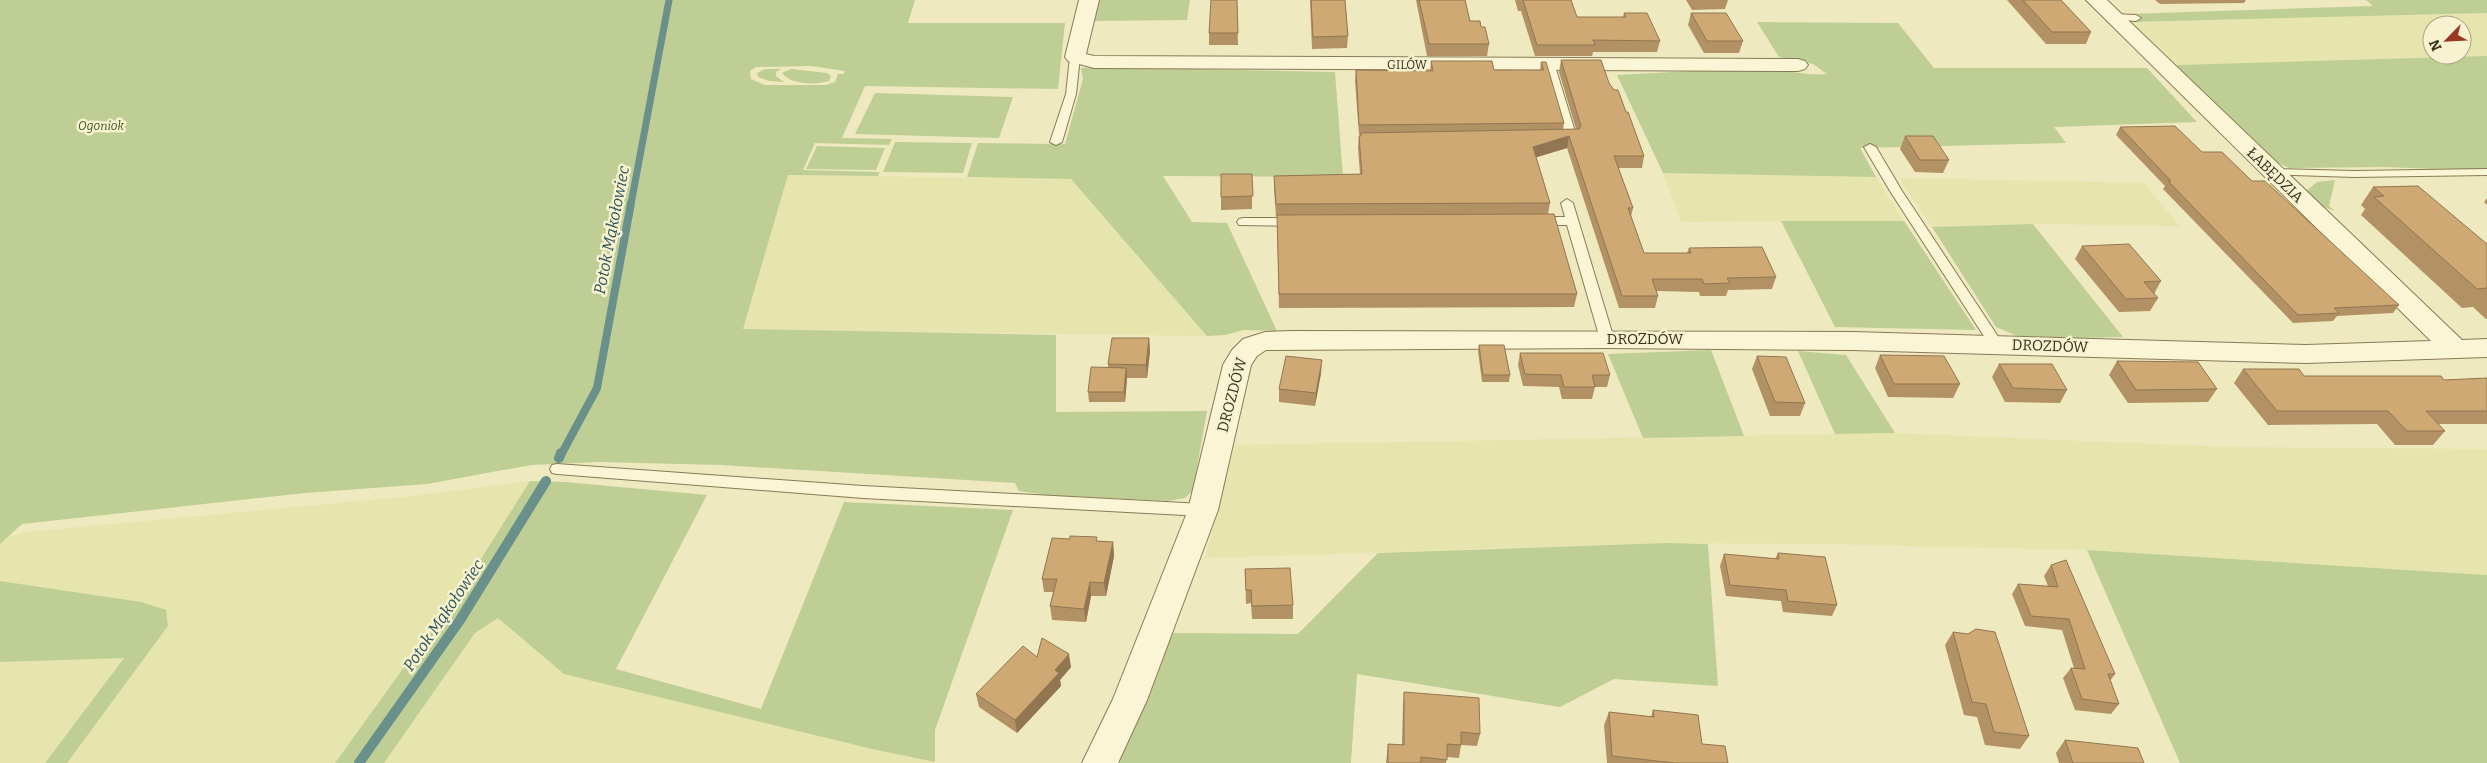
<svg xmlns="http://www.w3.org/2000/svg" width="2487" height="763" font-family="Bitter,serif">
<rect width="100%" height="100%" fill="#efe9c0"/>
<path fill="#e5e5ad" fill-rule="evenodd" d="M2487 13V56L2178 65 2130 22ZM2432 25H2462V55H2432Z
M1663 173 1876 177 1904 221 1681 222Z
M788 175 1071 179 1207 336 743 330Z
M1899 178 2144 183 2180 226 2033 224 1932 227Z
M1895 433 2226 447 2487 449V575L2087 550 1823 544 1667 543 1205 558 1235 445Z
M530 481 474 570 335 763H67L168 626 166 610 141 602 0 581V544L8 537 26 532 414 496Z
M498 618 564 674 872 749 937 763H384L475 633Z
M124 657 45 763H0V662Z"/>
<path fill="#bece94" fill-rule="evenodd" d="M0 0H915L908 23H1065L1058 89 865 86 842 138 892 139 889 145 815 143 803 170 880 172 878 176 788 175 743 329 1056 335V412L1207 411 1193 490 1185 498 1168 501 1046 495 1019 491 1015 483 720 465 600 462 531 465 427 484 305 493 22 524 0 544ZM811 66 845 71 844 74H838L835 82 826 85H765L751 79 750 71 756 67Z
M1097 0H1190L1187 20 1093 21Z
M2366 0H2487V13L2130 22 2128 14 2373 6Z
M1757 22 1898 23 1934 68H2147L2197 122 2054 127 2066 143 1860 148 1876 177 1663 173 1617 75C1667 73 1717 68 1767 69 1788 70 1807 76 1827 74L1813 64 1779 57Z
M2487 56V171L2384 167 2289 168 2267 158 2175 70 2178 65Z
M1095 67 1335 72 1343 177 1163 176 1192 222 1227 223 1277 331 1243 330 1225 335 1207 336 1071 179 967 177 978 143 1065 144 1083 79 1081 68Z
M765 69H781L776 72V76L784 82 769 81 758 77 757 73Z
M791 69 827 73 831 76 829 81C814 85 792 85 782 73Z
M875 93 1013 97 999 138 855 134Z
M895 142 972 143 963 173 883 172Z
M817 146 885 148 876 170 806 169Z
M2335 180 2329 206 2335 211 2318 205 2306 191 2317 182Z
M1781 221H1904L1976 330 1835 327Z
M2033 224 2123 337 2024 339 1996 327 1932 227Z
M1711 350 1744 436 1643 438 1608 354Z
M1798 351 1846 355 1895 433 1835 434Z
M530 481 565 482 707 495 616 669 761 709 844 502 1013 510 935 730V762L872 749 564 674 498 618 475 633 384 763H335L474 570Z
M1667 543 1708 544 1718 686 1614 679 1560 707 1357 674 1351 763H1120L1118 757 1173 633 1298 634 1378 553Z
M2087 550 2487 575V763H2180Z
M0 581 141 602 166 610 168 626 67 763H45L124 658 0 662Z"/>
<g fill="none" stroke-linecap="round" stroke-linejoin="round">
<path stroke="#6a908c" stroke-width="7" d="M631 204 669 0"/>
<path stroke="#6a908c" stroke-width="8" d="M561 455 597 388 631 203"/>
<path stroke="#6a908c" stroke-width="10" d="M559 458 561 453
M359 763 460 620 546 481"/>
<defs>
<path id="service" d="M2113 14 2136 15 2141 18 2136 21 2110 19V15Z
M1075 54 1080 57 1076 94 1062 142 1056 145 1050 142 1066 94 1070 57Z
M1550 63 1555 66 1577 138 1575 140 1562 141 1556 138 1565 135 1545 66Z
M1870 144 1876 147 1902 191 2001 341 2003 344 2001 347H1991L1890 191 1864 147Z
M2272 169 2354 171 2487 169V175L2354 177 2268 174 2266 172Z
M1567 199 1573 203 1614 339 1612 342H1602L1600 339 1567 225H1537L1531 221 1537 217H1565L1561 203Z
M1243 218H1296L1302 222 1296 226 1239 225 1237 222 1239 219Z
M557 464 863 486 1203 504 1208 506 1211 510 1208 514 1203 516 863 498 557 474 552 473 550 469 552 465Z"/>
<path id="minor" d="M1079 0H1099L1086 54 1094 56 1798 59 1805 61 1808 65 1805 69 1798 71 1094 68 1068 61 1065 57Z
M2086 0H2107L2462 340 2487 339V357L2306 363 1852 350 1607 348 1266 350 1257 356 1251 365 1218 510 1147 700 1118 763H1082L1113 699 1188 510 1223 365 1232 350 1243 339 1265 332 1291 331 1852 332 2306 345 2431 341Z"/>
</defs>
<use href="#service" stroke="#897a57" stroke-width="2"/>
<use href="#minor" stroke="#897a57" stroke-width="2"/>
<use href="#service" fill="#faf5d4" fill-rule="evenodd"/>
<use href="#minor" fill="#faf5d4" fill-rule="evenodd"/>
</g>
<path fill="#b29164" d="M1237 0 1238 45H1209V33Z
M1310 0H1345L1348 36 1347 48 1312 49Z
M1416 0H1465L1470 21 1481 27 1489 44 1487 56H1427Z
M1515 0H1571L1577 17H1623L1624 13 1660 41 1657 52H1593L1592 56H1535L1521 11H1518Z
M1686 0H1728L1725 9 1692 10Z
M2007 0H2061L2091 32 2086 44H2046Z
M2155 0H2246L2244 3 2160 4Z
M1691 13 1743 41 1739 53H1704L1688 25Z
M1561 60 1609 83 1626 112 1644 156 1642 168H1618L1633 208 1631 216 1644 253H1687L1689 248 1776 277 1772 289 1728 290 1726 296H1700L1699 292 1656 291 1658 296 1655 308H1619L1567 148 1536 157 1550 203 1548 214 1577 294 1574 307 1279 308 1277 216H1276L1274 189V176L1360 174 1358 148 1359 136H1360L1361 135H1359L1355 80 1356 70 1430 71 1431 61 1494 70H1540L1541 62 1564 123 1563 130 1576 129 1559 72Z
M2120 127 2202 152 2252 181 2399 305 2393 313 2337 316 2333 321 2293 323 2163 189 2165 186 2116 135Z
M1905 136 1949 160 1943 173 1915 172 1900 149Z
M1221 174H1252V209L1221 210Z
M2373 187 2487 244V319H2486L2473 307 2462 308 2361 215 2365 209 2361 205Z
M2487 198V205L2484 202Z
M2082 246 2161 281 2154 294 2158 298 2150 311 2119 312 2075 259Z
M1149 338 1150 351 1147 378H1127L1125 402H1089L1088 392 1108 367V364Z
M1479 345 1510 375 1509 382H1482L1478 351Z
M1520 353 1610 375 1607 387H1595L1592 399H1562L1559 387 1523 386 1518 365Z
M1880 355 1960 384 1953 398 1888 397 1875 368Z
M1757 356 1805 403 1800 416H1770L1752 369Z
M2117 361 2217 389 2208 402 2128 403 2109 375Z
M1999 364 2067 390 2060 403 2005 402 1992 377Z
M2243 369 2304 376 2444 380 2487 378V424H2438L2445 431 2433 445H2395L2377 424 2268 425 2234 383Z
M1321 373 1315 406 1279 402V389Z
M1097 541 1113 542 1114 556 1106 596H1091L1086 622 1052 620 1050 606 1053 592H1044L1042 579Z
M1778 553 1837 605 1832 616 1783 612 1781 601 1726 596 1720 566 1724 554 1775 559Z
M2051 565 2115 674 2110 681 2119 704 2111 714 2075 710 2063 678 2071 668H2074L2062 630 2025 626 2012 594 2018 584 2048 586 2044 576Z
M1245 569 1293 605V619H1252L1251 603 1246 604Z
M1953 632 2029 736 2020 749 1985 745 1977 717 1964 715 1945 645Z
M1037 657 1071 667 1060 680 1061 686 1017 733 979 707 976 694Z
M1404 692 1480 734 1477 746 1461 745 1459 758 1447 757 1446 763H1386L1388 744 1402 745 1403 705Z
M1653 710 1702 744 1728 763H1607L1604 725 1609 712 1651 717Z
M2065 740 2144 763H2059L2056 753Z"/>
<path fill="#917651" d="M1569 136 1567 148 1531 159 1533 147Z
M1149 338 1150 351 1147 378 1146 365Z
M1322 360 1321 373 1315 406 1316 393Z
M1126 368 1127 378 1125 402 1124 392Z
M1113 542 1114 556 1106 596 1104 583Z
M1090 582 1091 596 1086 622 1084 609Z
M1069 654 1071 667 1060 680 1061 686 1017 733 1015 720 1055 670Z"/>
<path fill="#cfa974" stroke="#917651" d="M1211 0H1237L1238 33H1209Z
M1311 0H1345L1348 36 1313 37Z
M1419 0H1465L1470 21H1480L1481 27H1485L1489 44H1429Z
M1523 0H1571L1577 17H1626L1624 13H1647L1660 41 1593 40 1595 45H1537Z
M2023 0H2061L2091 32H2052Z
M1691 13H1726L1743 41H1707Z
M1561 60H1601L1609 83 1614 90H1618L1626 112H1628L1644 156H1614L1633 208H1628L1644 253H1691L1689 248 1762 247 1776 277 1727 278 1730 283 1704 284 1702 279H1652L1658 296H1622L1569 136 1533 147 1550 203 1276 204 1274 176 1362 174 1359 136H1361V133L1579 129 1581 126Z
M1431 61H1492L1494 70H1544L1541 62H1546L1564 123 1359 125 1356 70 1433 71Z
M2175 126 2202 152H2222L2252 181H2265L2399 305 2334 308 2339 313 2298 315 2168 181H2171L2120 127Z
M1905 136H1933L1949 160H1920Z
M1221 174H1252L1253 196 1221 197Z
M2418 186 2487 244V288L2477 289 2374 197 2384 196 2373 187Z
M1554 214 1577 294H1279L1277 215Z
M2129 244 2161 281 2144 282 2158 298 2126 299 2082 246Z
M1112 338H1149L1146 365 1108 364Z
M1479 345H1504L1510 375H1483Z
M1520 353H1603L1610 375H1592L1595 387H1564L1561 375 1525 374Z
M1880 355 1944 356 1960 384H1894Z
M1286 356 1322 360 1316 393 1279 389Z
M1757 356 1786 357 1805 403 1775 402Z
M2117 361 2198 362 2217 389 2136 390Z
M1999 364H2052L2067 390 2013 388Z
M1091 367 1126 368 1124 392H1088Z
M2243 369H2299L2304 376H2441L2444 380 2487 378V411H2426L2445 431H2407L2388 411H2277Z
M1070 536 1097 537 1096 541 1113 542 1104 583 1090 582 1084 609 1050 606 1057 579H1042L1052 538 1070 539Z
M1778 553 1825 557 1837 605 1788 601 1786 590 1730 585 1724 554 1779 559Z
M2066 560 2115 674H2108L2119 704 2082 699 2071 668 2085 669 2069 619 2031 616 2018 584 2058 587 2051 565Z
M1290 568 1293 605 1252 606 1251 590H1246L1245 569Z
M1976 629 1995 632 2029 736 1994 732 1986 704 1972 702 1953 632 1968 634Z
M1042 638 1069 654 1055 670 1059 673 1015 720 976 694 1023 646 1037 657Z
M1404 692 1479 698 1480 734 1461 732V745L1447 744V760L1421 757V763H1388V744L1404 745Z
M1653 710 1698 715 1702 744 1725 746 1728 763H1675L1612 756 1609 712 1654 717Z
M2065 740 2138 748 2144 763H2073Z"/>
<g text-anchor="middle" stroke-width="5" stroke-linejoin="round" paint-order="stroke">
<g font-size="12" fill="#382e1c" stroke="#f7f2d0">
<text x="1407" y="69">GILÓW</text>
</g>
<g font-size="12" font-style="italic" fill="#405522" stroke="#f7f2d0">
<text x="101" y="130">Ogoniok</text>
</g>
<g font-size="15" fill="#382e1c" stroke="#f7f2d0">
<text transform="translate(2275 175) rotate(44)" y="5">ŁABĘDZIA</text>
<text x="1645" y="344">DROZDÓW</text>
<text transform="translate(2050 346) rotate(2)" y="5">DROZDÓW</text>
<text transform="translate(1232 395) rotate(-75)" y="5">DROZDÓW</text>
</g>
<g font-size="16" font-style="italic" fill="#2b5459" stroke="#f7f2d0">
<text transform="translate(611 230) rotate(-79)" y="6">Potok Mąkołowiec</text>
<text transform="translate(443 615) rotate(-56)" y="6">Potok Mąkołowiec</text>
</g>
</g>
<g transform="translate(2447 40) rotate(246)"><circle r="24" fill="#f7f2d0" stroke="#aba488"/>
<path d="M0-4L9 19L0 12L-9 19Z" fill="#9a3725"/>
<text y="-8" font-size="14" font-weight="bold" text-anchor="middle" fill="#382e1c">N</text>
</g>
</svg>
